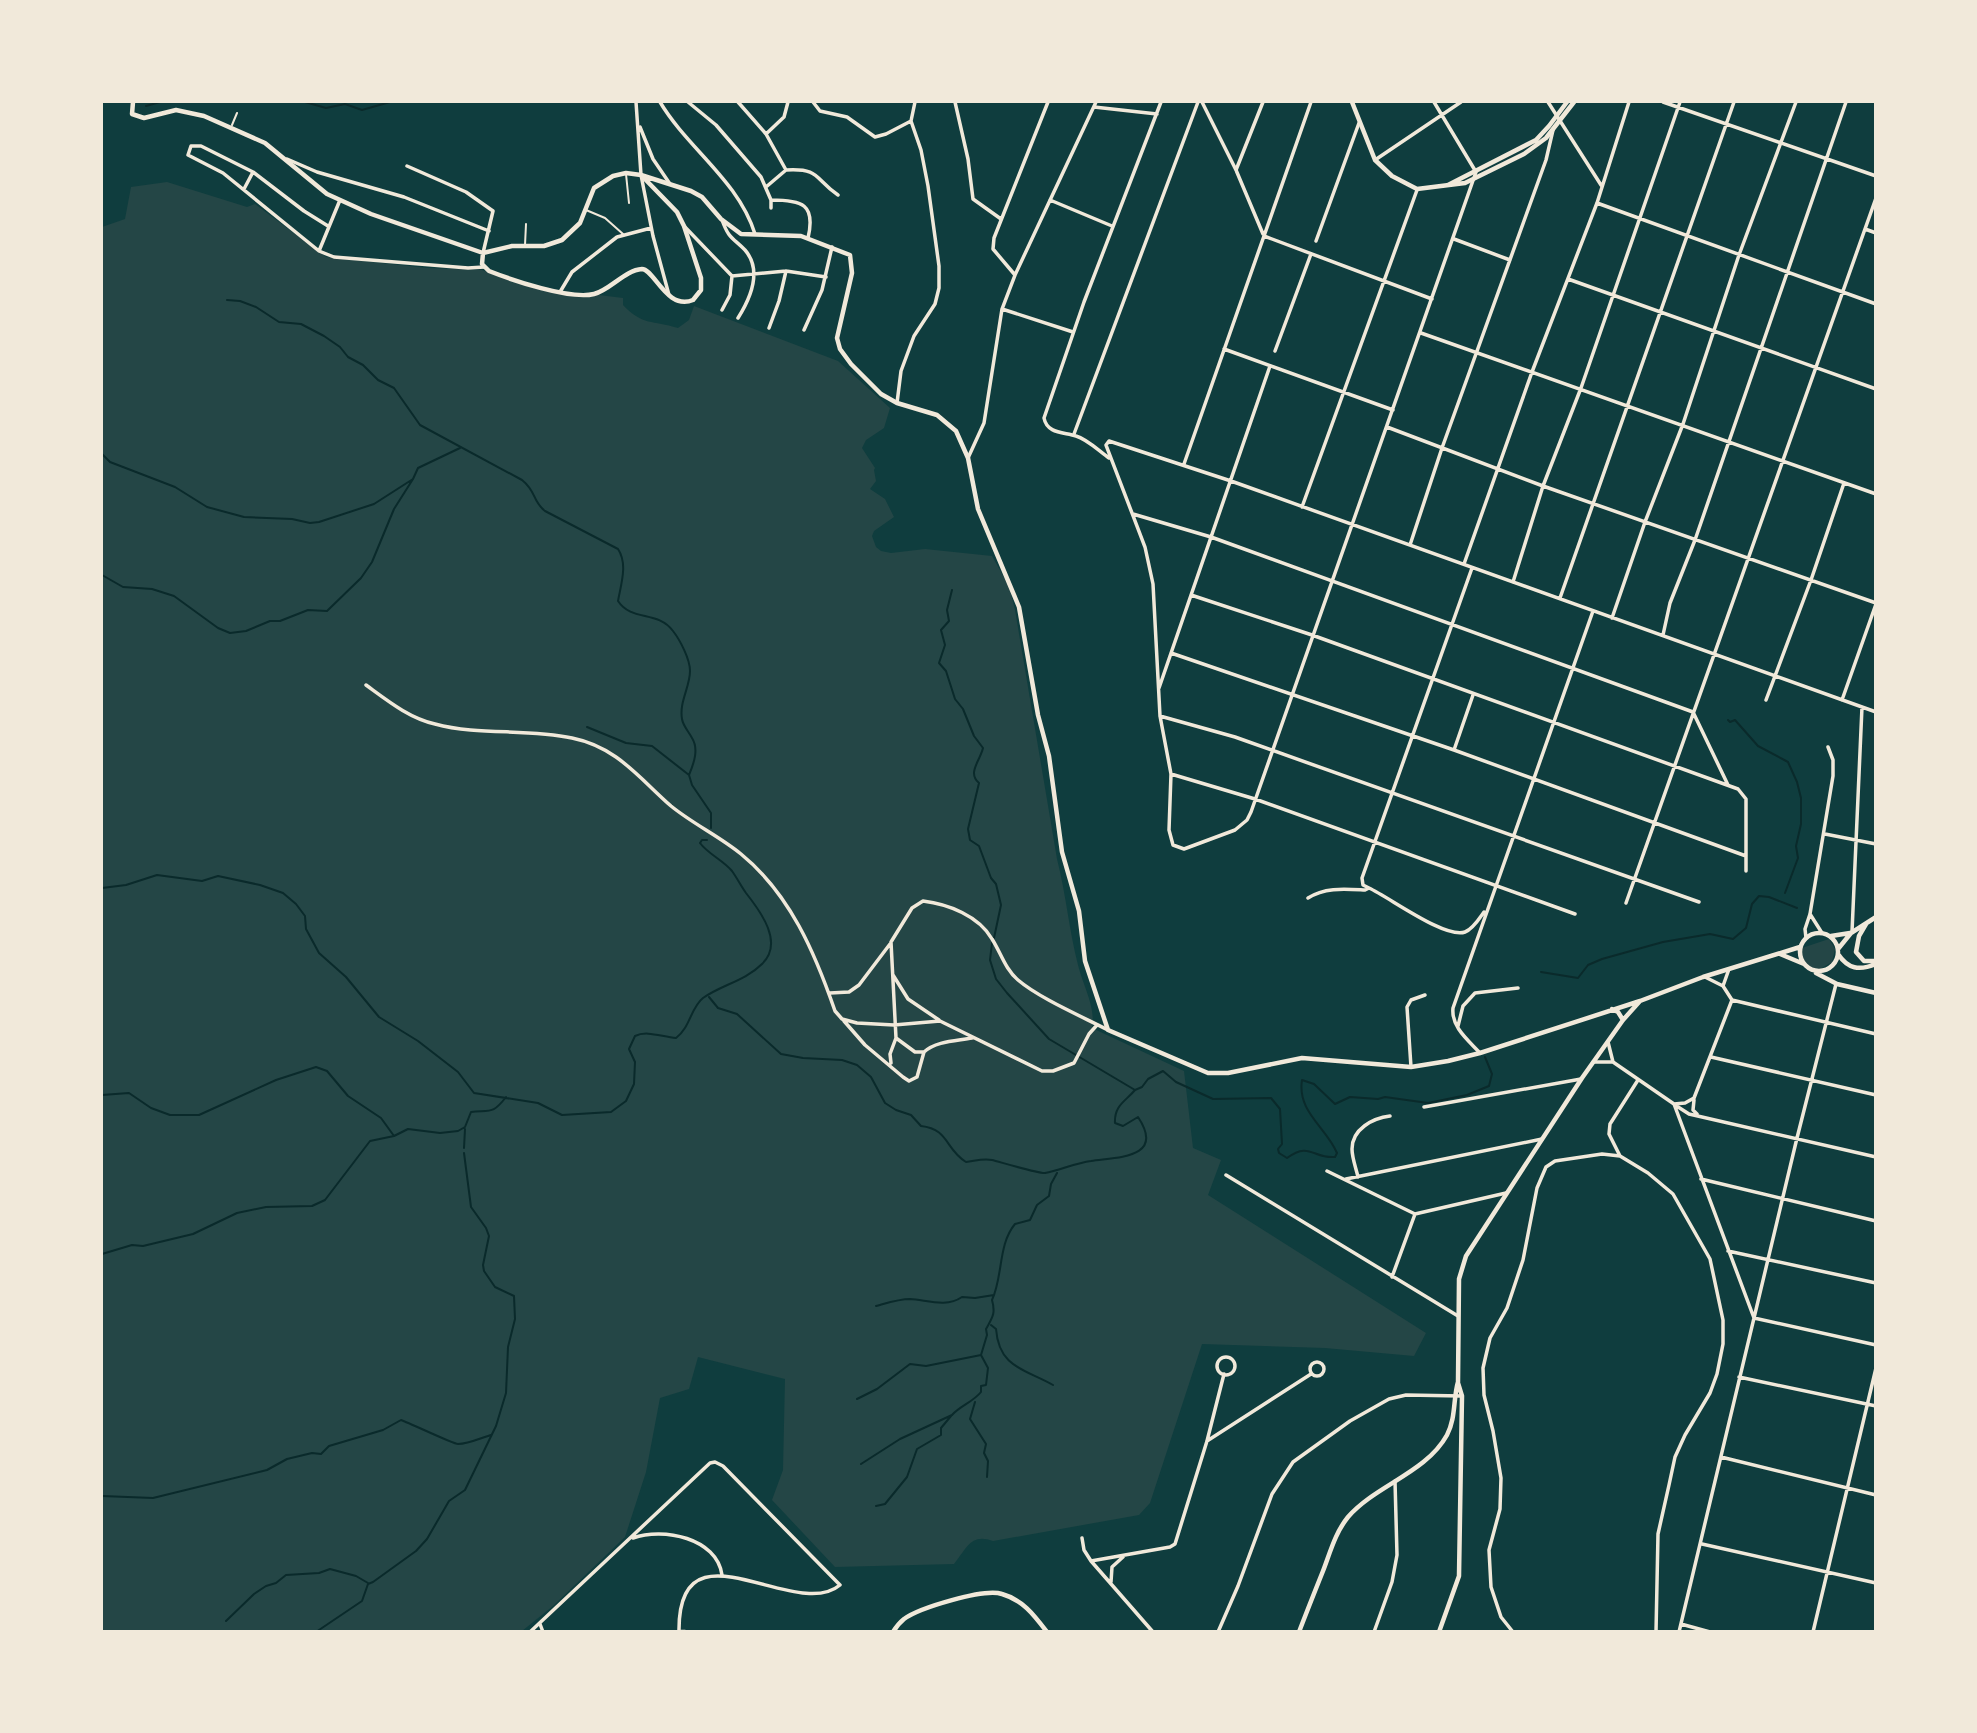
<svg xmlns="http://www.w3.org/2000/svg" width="1977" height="1733" font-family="Lato,sans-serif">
<rect width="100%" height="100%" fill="#0f3d3e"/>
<path fill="#244646" d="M167 182 247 207 255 204 326 257 428 268 482 270 545 291 584 297 599 295 623 298V305C643 326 652 320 678 328L689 320 694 306 838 361 890 408 884 428 866 440 862 448 875 468 874 470 876 481 870 489 885 499 894 517 874 531 872 536 876 547 881 551 891 553 925 549 992 556 1009 586 1015 610 1057 859C1066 894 1069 930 1078 965 1083 986 1096 1007 1092 1028L1184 1071 1193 1148 1221 1160 1208 1195 1426 1333 1414 1356 1325 1348 1202 1344 1150 1503 1139 1515 993 1541C971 1533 967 1548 954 1564L835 1567 772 1500 783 1470 785 1379 698 1357 689 1389 660 1398 646 1472 625 1537 553 1606 522 1631H102V227L125 219 131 187Z
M1829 939 1835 949 1832 962 1820 969C1806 968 1802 961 1802 948Z"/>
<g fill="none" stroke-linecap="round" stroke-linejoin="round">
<path stroke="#0a2a2b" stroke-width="2" d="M305 102 326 108 345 104 362 110 390 102
M146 106 160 102
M227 300 240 301 256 307 279 322 301 324 324 336 340 347 348 357 363 365 378 380 394 388 420 425 522 480C537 492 532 501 545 511L618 549C628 564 621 584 618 601 632 622 657 610 673 631 680 640 690 659 690 671 690 687 679 702 682 719 683 726 689 732 692 738 699 749 694 763 689 775
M102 454 110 462 175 487 207 507 244 517 292 519 310 523 319 522 374 504 413 479 418 468 460 448
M102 575 123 587 152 589 174 596 218 628 230 633 246 631 270 621H280L308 610 327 611 361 578 372 562 394 509 413 479
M952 590 947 610 949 621 941 630 945 645 939 663 946 671 955 699 963 709 974 736 983 748C980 761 967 773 979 783L968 829 970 840 979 846 991 878 996 884 1001 905 994 938
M1728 720 1730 722 1735 720 1758 746 1788 762 1797 782 1801 798V824L1796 846 1798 858 1785 893
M587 727 626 743 652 746 689 775 692 785 711 813V828
M102 888 126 885 157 875 202 881 218 876 260 885 283 893 296 904 305 916 306 929 319 953 346 977 379 1017 418 1041 458 1072 474 1093 538 1103 562 1115 611 1112 626 1101 634 1084 635 1062 629 1049 635 1036C647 1030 662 1037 676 1038 690 1028 691 1007 703 998 721 985 745 981 762 964 784 943 761 912 746 893 741 886 737 878 732 871 723 860 708 854 700 843L702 840H707
M992 943 990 960 996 979 1007 993 1049 1039 1135 1090 1142 1087 1148 1079 1163 1071 1176 1082 1213 1099 1271 1098 1280 1109 1282 1144 1278 1149 1279 1153 1287 1158C1310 1141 1313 1159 1335 1157L1337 1153C1326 1127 1297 1112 1302 1080L1314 1084 1335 1104 1350 1097 1378 1099 1385 1097 1428 1103 1467 1095 1489 1086 1492 1074 1485 1057
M1541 972 1578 978 1588 965 1602 959 1663 942 1710 934 1733 939 1746 928 1752 904 1759 896 1769 897 1797 908
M709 997 718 1008 737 1014 781 1054 803 1058 842 1060 857 1065 871 1077 885 1103 896 1110 911 1115 921 1126C949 1129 945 1149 966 1162 975 1161 983 1158 992 1160 1000 1162 1040 1174 1045 1173 1060 1170 1076 1163 1091 1161 1116 1157 1166 1159 1138 1117L1123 1126 1115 1123C1114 1105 1126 1101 1135 1090
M102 1095 129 1093 151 1108 170 1115H199L276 1080 316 1067 327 1071 348 1096 381 1118 394 1136
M464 1148 465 1129
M102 1254 132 1245 143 1246 193 1234 237 1213 266 1207 312 1206 325 1200 370 1141 394 1136 408 1129 440 1133 458 1131 465 1127 471 1112C491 1110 493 1114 506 1097
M876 1306C887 1303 899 1299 910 1299 927 1300 946 1308 962 1297L975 1298 994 1295
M991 1325 996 1329C999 1368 1025 1369 1053 1385
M857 1399 877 1389 910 1364 926 1366 981 1355
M975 1402 970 1419 986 1444 984 1453 988 1461 987 1477
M861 1464 900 1439 952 1415C960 1406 973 1402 981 1392V1386L986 1385 988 1368 981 1355 987 1335 986 1329C992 1318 996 1314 992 1300 1003 1277 998 1244 1015 1224L1030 1220 1037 1205 1049 1196 1051 1184 1057 1173
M102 1496 153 1498 267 1470 287 1459 312 1453 321 1454 329 1446 383 1430 401 1420C412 1424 453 1444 458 1444 468 1444 481 1438 491 1435
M876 1506 885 1504 907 1477 917 1449 941 1435V1428L951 1416
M226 1621 254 1594 266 1586 276 1583 286 1575 319 1573 330 1569 356 1576 368 1583
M316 1632 362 1601 368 1584 373 1582 416 1551 427 1539 449 1501 465 1490 496 1426 506 1393 508 1347 515 1319 514 1296 495 1287 484 1271 483 1265 489 1236 486 1228 471 1207 464 1153"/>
<path stroke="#f1e9da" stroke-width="2" d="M232 125 237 113
M626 174 629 203
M586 210 605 218 623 234
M525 245 526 224"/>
<path stroke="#f1e9da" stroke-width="3.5" d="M636 102 641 175 653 236 669 295
M660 102C688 149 738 180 755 234
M688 102 716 125 761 177 771 200V208
M738 102 766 134 786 170C821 168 814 179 838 195
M813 102 820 111 847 117 875 137 886 134 911 121
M955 102 968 159 973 199 1001 219
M1202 102 1236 170 1263 234
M1434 102 1476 172 1251 812 1247 820 1235 830 1184 849 1173 845 1169 830 1171 774 1160 716 1153 584 1145 547 1106 445 1109 441 1231 481 1876 712
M1548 102 1601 185
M1663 102 1876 176
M1094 107 1157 114
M640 127 653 159 670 184
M766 134 784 117 788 102
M287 159 317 172 404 197 489 231
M1375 160 1461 102
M407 166 466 192 493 211 483 253
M1236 170 1263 102
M766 187 786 170
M244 189 253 172
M771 200C802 200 816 204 808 238
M1050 200 1112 226
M1597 203 1876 304
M722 220C729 239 732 237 745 250 763 271 750 299 738 318
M328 226 304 211 253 172 201 146H191L188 155 223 173 319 251 334 257 468 268 484 267
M684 226 732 276 730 295 722 310
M1865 229 1876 233
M1264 236 1432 299
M1454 239 1510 260
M1316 241 1359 123
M319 251 340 200
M1015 275 993 249 994 238 1048 102
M732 276 786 271 826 277
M1568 279 1876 389
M560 292 572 272 617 237 651 228
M1002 309 1073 332
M769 328 779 301 786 271
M804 330 822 290 832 247
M1421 333 1876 494
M1224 349 1393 410
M1275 351 1311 254
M897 403 901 371 914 336 935 304 939 288V266L928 186 921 150 911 121 915 102
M1387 427 1543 486 1876 603
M1074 434 1198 102
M968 458 984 423 1002 309 1015 275 1096 102
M1109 458C1099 451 1087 439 1076 436 1064 432 1047 434 1044 418L1084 302 1161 102
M1184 464 1311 102
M1302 507 1417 190
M1133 514 1211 537 1693 712 1728 785
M1410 545 1442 448 1546 160 1553 130
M1464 564 1532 372 1597 203 1629 102
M1513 582 1543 486 1581 388 1680 102
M1191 595 1312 635 1738 789 1746 799V871
M1560 598 1734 102
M1612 618 1645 522 1683 424 1739 255 1796 102
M1663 635 1670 603 1695 540 1846 102
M1171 653 1454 750 1746 856
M366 685C388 701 409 718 435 724 479 736 527 728 572 738 617 747 639 778 671 806 693 824 719 836 741 854 790 894 815 953 835 1011L842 1019 857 1023 894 1025 940 1021 1042 1071H1053L1074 1063 1089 1034 1097 1025
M1159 688 1270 366
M1766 700 1811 580 1844 483
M1842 700 1876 604
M1160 716 1235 737 1699 902
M1454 750 1473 695
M1171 774 1255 799 1575 914
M1825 834 1876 844
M1369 888 1363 885 1362 878 1472 568
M1308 898C1325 887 1345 889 1365 890L1369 888C1389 897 1445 939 1465 932 1473 929 1479 919 1484 912
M1626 903 1876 198
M1810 914 1822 933
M1852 932 1862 707
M1806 938 1805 929 1810 914 1833 776V760L1828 747
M893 975 908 999 939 1020
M1723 986 1729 969
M830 993 849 992 859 985 890 944
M1732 1000 1876 1034
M844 1021 865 1045 903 1077 909 1081 917 1077 924 1052H915L896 1038 891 942 912 908 923 901C948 904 979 916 992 939 1001 953 1005 969 1018 980 1039 998 1083 1017 1108 1030
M1458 1026 1463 1006 1475 993 1518 988
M1608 1042 1613 1062
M924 1052C936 1041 956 1041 972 1038
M1480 1053C1468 1040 1451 1027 1453 1008L1593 611
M1711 1057 1876 1095
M1593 1062H1613L1674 1104 1685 1103 1694 1098 1732 1000 1723 986 1705 977
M891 1063 890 1054 896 1038
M1411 1067 1407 1007 1411 1000 1425 995
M1694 1100 1693 1110 1697 1114
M1674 1104 1754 1318 1876 1345
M1675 1105 1689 1114 1876 1157
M1424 1107 1581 1079
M1620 1156 1609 1134 1610 1124 1638 1080
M1327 1171 1415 1214 1506 1193
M1226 1175 1458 1316
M1358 1177C1356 1168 1352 1158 1352 1149 1352 1129 1373 1118 1390 1116
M1346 1179 1542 1139
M1701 1179 1876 1221
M1728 1251 1876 1283
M1392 1277 1415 1214
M1217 1366a9 9 0 1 1 18 0a9 9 0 1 1-18 0Z
M1310 1369a7 7 0 1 1 14 0a7 7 0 1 1-14 0Z
M1739 1377 1876 1406
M1207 1441 1311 1374
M1721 1457 1876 1495
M633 1538C663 1527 717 1538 722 1575
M1082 1538 1084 1550 1091 1561 1153 1632
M1702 1544 1876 1583
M1091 1561 1170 1547 1175 1544 1207 1441 1224 1374
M1111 1582 1112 1567 1123 1557
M540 1624 543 1632
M1681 1624 1710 1632
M530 1632 710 1463 715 1462 723 1466 840 1585C795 1623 678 1516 679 1631
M1218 1632 1238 1586 1272 1494 1293 1462 1350 1421 1389 1399 1406 1395 1462 1396
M1374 1632 1392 1582 1397 1555 1395 1481
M1513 1632 1501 1617 1491 1587 1489 1550 1500 1509 1501 1478 1493 1431 1484 1395 1483 1368 1490 1338 1507 1308 1523 1260 1537 1188 1546 1167 1555 1161 1602 1154 1620 1156 1648 1173 1673 1194 1710 1259 1723 1320V1344L1717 1374 1710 1393 1685 1435 1675 1457 1669 1485 1658 1534 1656 1632
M1679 1632 1797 1138 1836 984
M1813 1632 1876 1368"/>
<path stroke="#f1e9da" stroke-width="4.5" d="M133 102 132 114 144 118 176 110 204 116 265 143 327 194 371 214 483 253 512 246H544L562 240 580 223 594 188 613 176 626 173 641 175 691 191 702 197 721 219 741 234 801 236 850 255 852 273 837 338 840 349 851 364 881 394 897 403 937 415 956 431 968 458 978 509 1019 607 1038 715 1049 756 1062 852 1079 911 1085 961 1108 1030 1208 1073H1228L1302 1058 1411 1067 1448 1061 1480 1053 1640 1001
M1352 102 1375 160 1392 176 1417 189 1465 183 1524 154 1546 138 1574 102
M1448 185 1536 140 1549 126 1567 102
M483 253 482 264 489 271C512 280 570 300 594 294 610 290 625 270 642 269 654 269 667 311 693 300L701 290V278L684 226 677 212 642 176
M1866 924 1859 936 1856 952 1864 961H1876
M1800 952a19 19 0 1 1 38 0a19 19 0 1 1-38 0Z
M1831 936 1850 933
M1838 949 1851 933 1876 917
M1780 954 1804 964
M1838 954C1848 969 1859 971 1876 964
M1816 973 1837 984 1876 993
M1612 1009 1618 1012 1623 1020
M679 1632H685
M893 1632C896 1627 899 1623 904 1619 919 1608 984 1588 1002 1594 1023 1600 1034 1615 1047 1632
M1299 1632C1307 1611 1315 1591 1323 1571 1330 1553 1335 1533 1348 1517 1376 1485 1426 1473 1447 1435 1456 1418 1453 1399 1458 1382L1459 1279 1466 1256 1582 1078 1623 1020 1640 1001 1703 977 1800 947
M1439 1632 1459 1576 1462 1396 1458 1383"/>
</g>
<rect width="1977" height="1733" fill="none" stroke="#f1e9da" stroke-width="206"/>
</svg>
